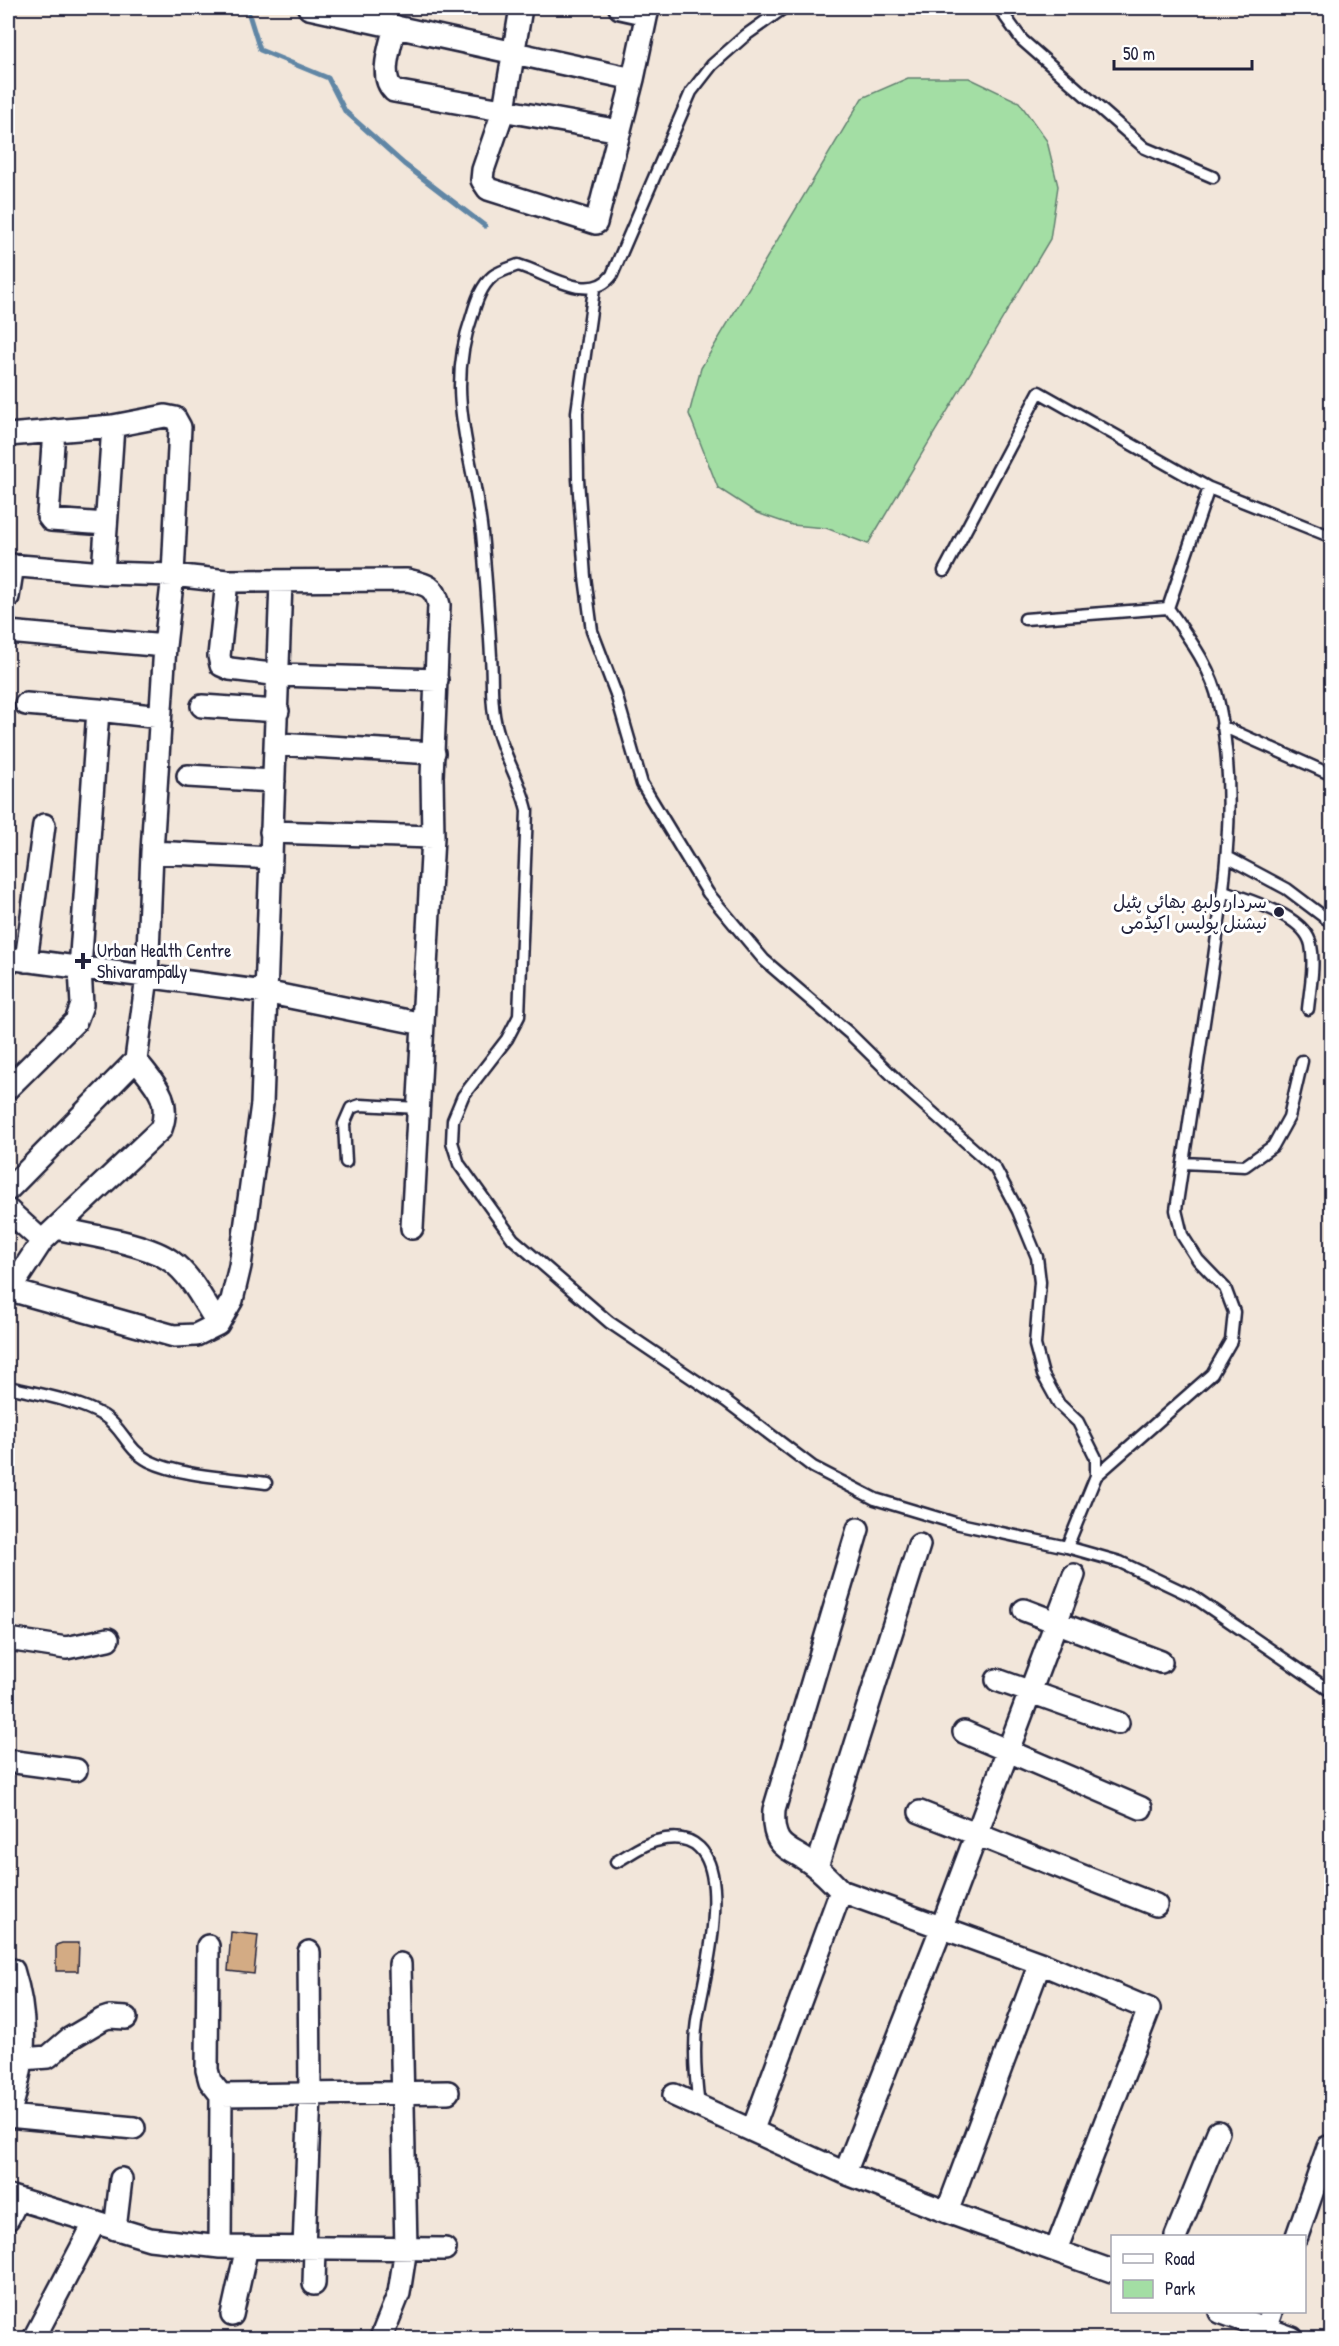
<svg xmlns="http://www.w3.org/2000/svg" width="1339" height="2346" font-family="'Patrick Hand','Playpen Sans Arabic',sans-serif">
<rect width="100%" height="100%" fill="#f2e6da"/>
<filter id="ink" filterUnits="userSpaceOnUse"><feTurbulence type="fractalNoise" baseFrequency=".0167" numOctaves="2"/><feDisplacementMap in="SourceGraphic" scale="12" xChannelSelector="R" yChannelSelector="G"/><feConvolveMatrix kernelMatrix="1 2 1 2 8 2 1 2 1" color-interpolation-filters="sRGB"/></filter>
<g filter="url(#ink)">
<path fill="#a3dea4" stroke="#628070" stroke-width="1.5" d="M908 78H969L1019 102 1047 141 1058 186 1050 239 868 544 826 528 792 525 757 513 718 488 689 414 701 368 862 98Z"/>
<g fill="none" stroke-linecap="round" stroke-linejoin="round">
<path stroke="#6186a5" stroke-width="5" d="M247 8 260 50 328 78 345 111 404 164 485 226"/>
</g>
<path fill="#d3ab84" stroke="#22223b" stroke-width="1.5" d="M231 1932 258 1935 254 1974 228 1971Z
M62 1943H79L78 1971H56V1945Z"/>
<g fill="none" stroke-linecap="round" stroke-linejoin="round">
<defs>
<path id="service" d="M784 8 746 35 712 65 691 92 612 275C590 305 547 273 518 265 510 268 500 271 493 276 481 286 476 302 472 316 442 400 477 461 483 544 486 581 489 619 491 657 493 680 490 702 496 725 503 755 520 780 527 810L519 1016 507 1039 463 1096 453 1120 452 1142 459 1164 513 1239 609 1322 726 1401 813 1467 875 1499 955 1523 1067 1547 1120 1562 1194 1597 1332 1692
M999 8 1022 40 1145 148 1213 177
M594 289 577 412 578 479 585 577 592 631 616 694 642 784 708 893 764 960 849 1033 906 1089 995 1168 1018 1211 1037 1257 1040 1282 1035 1345 1043 1375 1059 1404 1078 1422 1096 1458V1476L1067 1547
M944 571 1039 392 1209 488 1332 537
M1025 619 1168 608 1209 488
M1222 726 1332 775
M1227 857 1287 889 1332 923
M1224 891C1249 901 1305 915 1311 945 1315 965 1310 989 1308 1009
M346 1162 344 1124 351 1108 360 1105 419 1108
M1183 1163 1245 1166 1273 1146 1289 1117 1302 1061
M8 1387C35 1393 80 1401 104 1416 123 1428 127 1450 149 1461 180 1476 231 1478 266 1483
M1096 1476 1212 1374 1231 1341 1234 1312 1225 1288 1198 1260 1182 1235 1176 1210C1187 1134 1198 1059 1210 984 1224 891 1239 798 1219 704 1212 668 1188 637 1168 608
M616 1862C629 1855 643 1844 656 1841 750 1816 704 1975 697 2020 693 2049 695 2076 699 2106"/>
<path id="minor" d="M309 8 633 79
M521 8 504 109 483 170 482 180 488 189 596 223 633 79 648 8
M620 8 647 14
M395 26C391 45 378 76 394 91L620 131
M54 430 48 516 51 520 106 524
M8 435 113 426 165 416 175 418 180 427 173 575 165 646 152 852 147 977 136 1060 8 1190
M8 565 103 573 173 575 227 581 407 580C425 584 435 585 439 605L432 777 433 837 412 1228
M103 573 113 426
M227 581 219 656 221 665 230 669 280 675 437 680
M8 597 13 565
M8 632 165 646
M26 704 98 710
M202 706 278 711
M276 744 434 753
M188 776 274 781
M271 832 433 837
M152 852 271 858
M8 958 265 992 423 1024
M26 961 44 825
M8 1088 76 1021 82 1005 80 969 98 710 160 717
M8 1210 42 1241
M56 1228C86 1235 147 1243 171 1261 192 1276 204 1303 218 1324
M10 1290 174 1336 196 1335 218 1324 232 1300 240 1266 262 1104 281 582
M8 1293 42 1241 161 1129C172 1098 154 1084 136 1060
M858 1529 774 1810C771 1852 791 1846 817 1868 826 1875 833 1883 841 1891L1040 1963 1149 2009 1056 2250
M1024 1610 1161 1662
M8 1639 66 1648 108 1639
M997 1680 1118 1723
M964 1732 1141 1808
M8 1761 76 1770
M920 1812 1156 1905
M817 1867 919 1545
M208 1946 207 2070 210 2081 221 2095 448 2092
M22 2059 48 2057 69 2039 103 2019 109 2017 126 2018
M674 2095 845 2173 947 2212 1112 2271
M8 2116 134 2128
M8 2118C25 2065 30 2024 13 1970
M753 2129 841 1891
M845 2173 941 1929 1074 1575
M8 2196 150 2239 220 2247 445 2249
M947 2212 1040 1963
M8 2219 18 2199
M115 2229 121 2179
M1176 2236 1218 2132
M1297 2236 1328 2147
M220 2247 221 2095
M304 2248 310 2094 309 1952
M314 2284 315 2248
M1220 2312 1292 2338
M232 2315 247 2247
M1265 2329 1271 2312
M34 2338 95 2222
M381 2338 399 2293 406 2248 400 1964"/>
</defs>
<use href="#service" stroke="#22223b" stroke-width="15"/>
<use href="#minor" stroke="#22223b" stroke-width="26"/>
<use href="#service" stroke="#fff" stroke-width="10"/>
<use href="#minor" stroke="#fff" stroke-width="21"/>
</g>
</g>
<g fill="#22223b" stroke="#fff" stroke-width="2">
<circle cx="1279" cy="912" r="6"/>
<path d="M80 952h6v6h6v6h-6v6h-6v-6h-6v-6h6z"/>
</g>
<g text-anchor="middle" stroke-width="6" stroke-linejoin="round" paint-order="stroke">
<g font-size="18" fill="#22223b" stroke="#fff" text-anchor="end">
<text x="1267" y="908">سردار ولبھ بھائی پٹیل<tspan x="1267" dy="21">نیشنل پولیس اکیڈمی</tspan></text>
<text x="97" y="957" text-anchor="start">Urban Health Centre<tspan x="97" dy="21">Shivarampally</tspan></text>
</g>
</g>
<rect width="1339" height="2346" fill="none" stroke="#fff" stroke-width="30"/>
<rect x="15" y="15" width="1309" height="2316" fill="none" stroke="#22223b" stroke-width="2" filter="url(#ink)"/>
<rect x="1111" y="2235" width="195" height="78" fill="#ffffff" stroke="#a7a7b1" stroke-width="1.5"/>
<rect x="1123" y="2254" width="30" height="9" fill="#ffffff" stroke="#a7a7b1" stroke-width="1.5"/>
<text x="1165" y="2265" font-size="18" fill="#22223b">Road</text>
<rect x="1123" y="2280" width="30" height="18" fill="#a3dea4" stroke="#a7a7b1" stroke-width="1.5"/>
<text x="1165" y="2295" font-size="18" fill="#22223b">Park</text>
<path d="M1114 60v9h138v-9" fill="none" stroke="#22223b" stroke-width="3"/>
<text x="1123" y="60" font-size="18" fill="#22223b" stroke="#ffffff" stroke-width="4.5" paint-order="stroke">50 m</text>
</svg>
